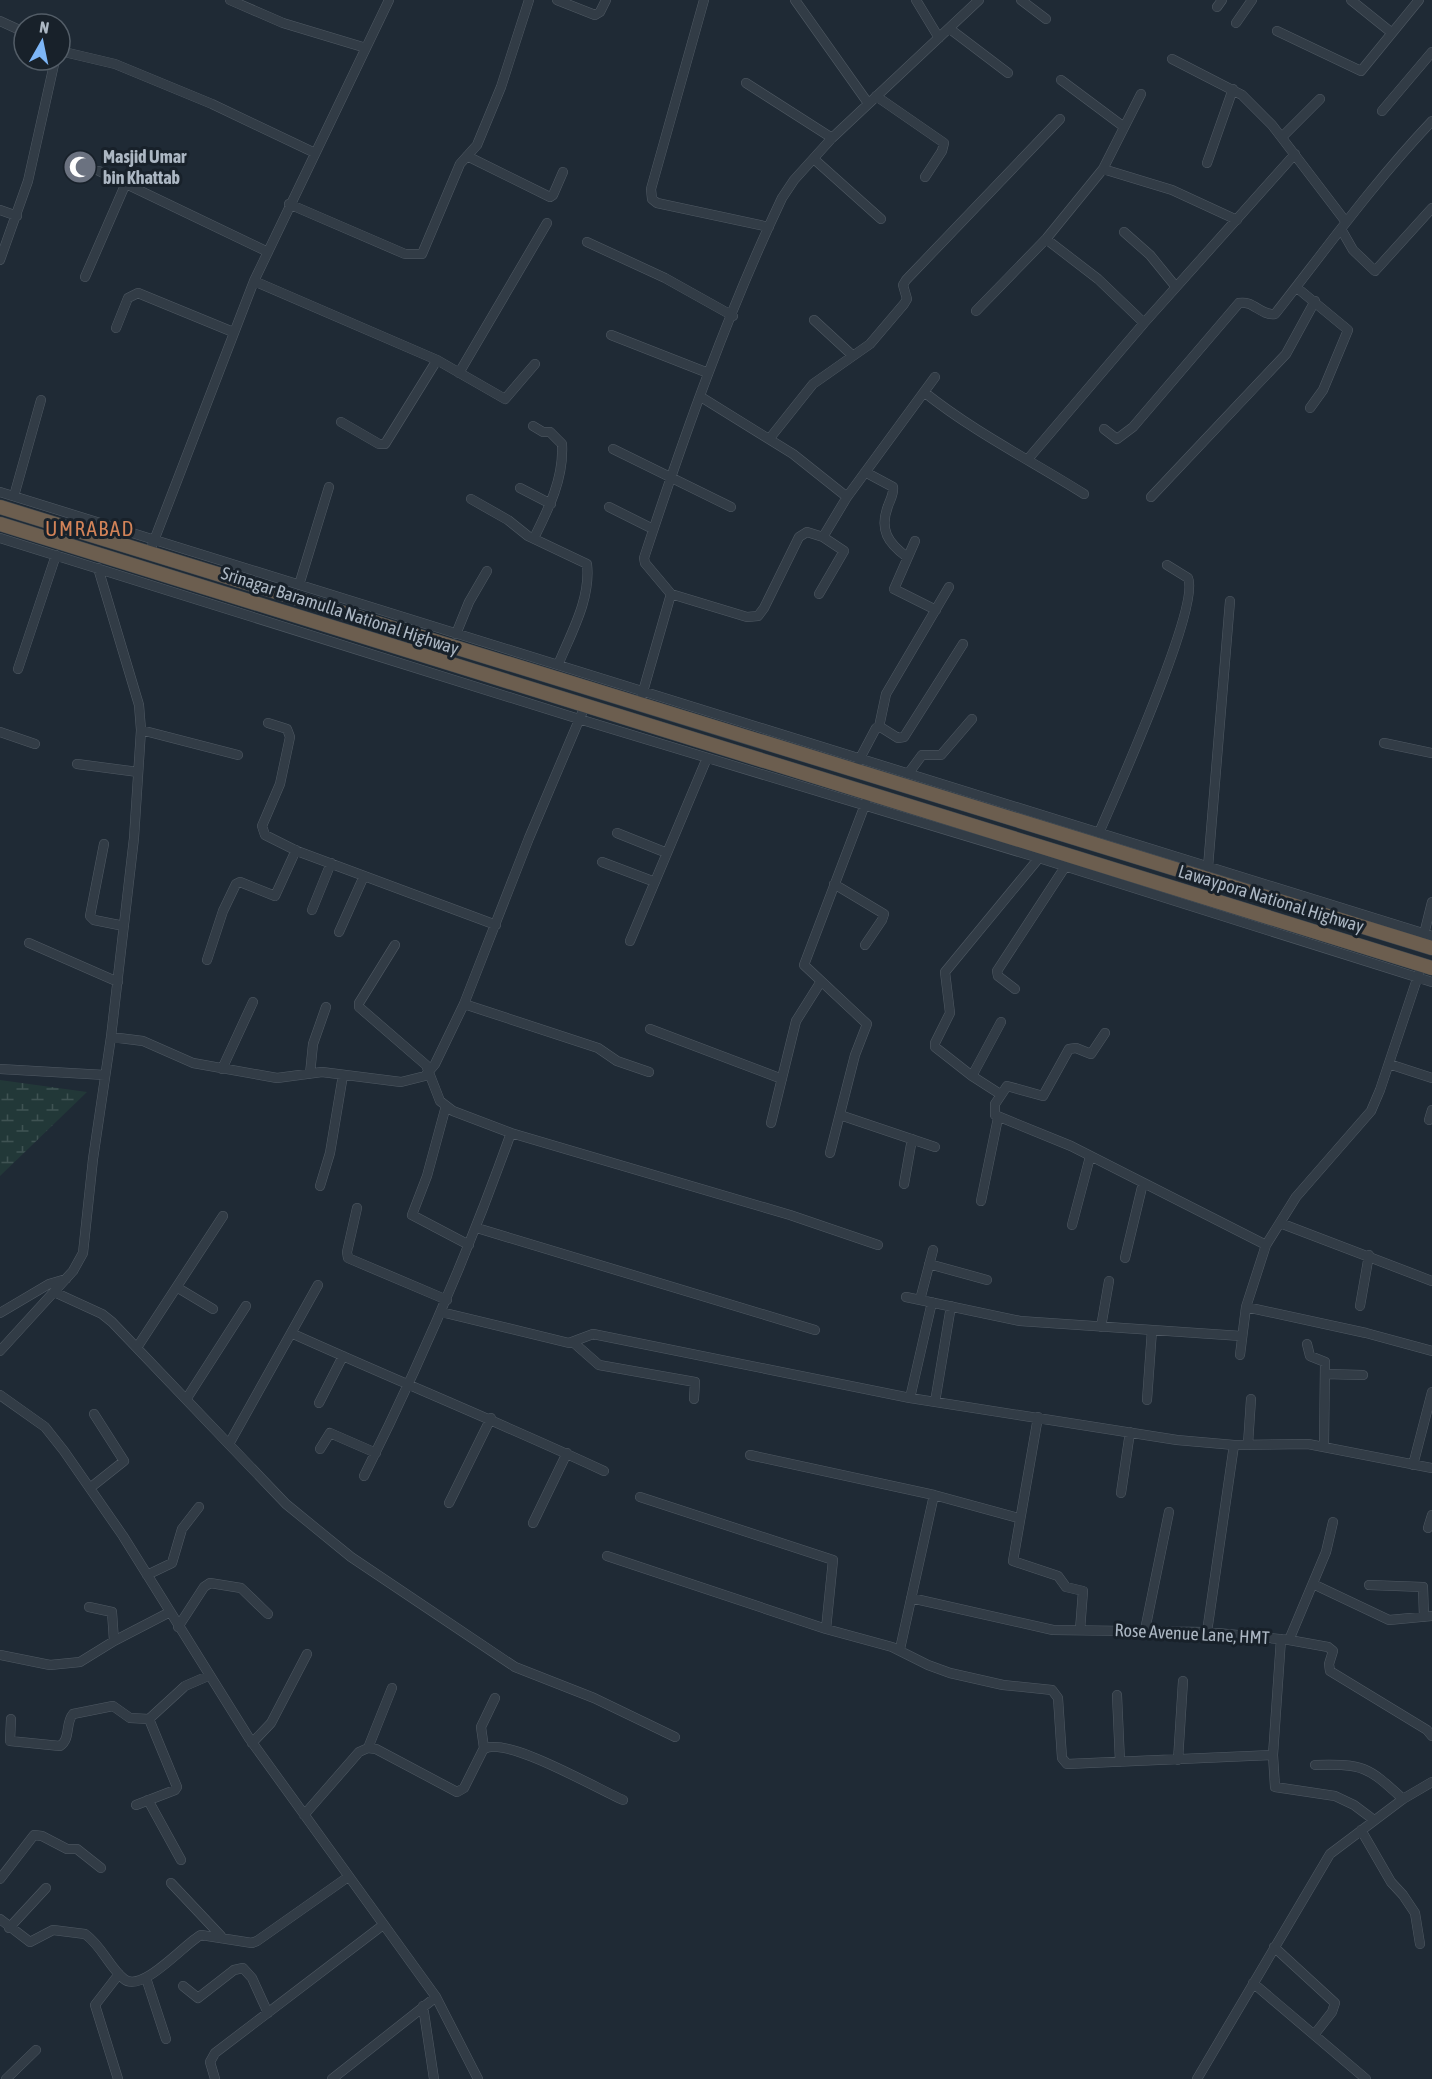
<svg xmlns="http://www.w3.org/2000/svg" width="1432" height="2079" font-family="'Asap Condensed',sans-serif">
<defs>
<pattern id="wetland-marsh" width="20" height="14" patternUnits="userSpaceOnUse" patternTransform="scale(1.5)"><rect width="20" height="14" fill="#223838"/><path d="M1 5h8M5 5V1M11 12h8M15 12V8" fill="none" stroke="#3f5353"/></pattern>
</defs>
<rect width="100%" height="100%" fill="#1f2a35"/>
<path fill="url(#wetland-marsh)" d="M0 1080 87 1092 0 1176Z"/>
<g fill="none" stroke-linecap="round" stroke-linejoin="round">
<defs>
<path id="minor" d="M230 0 283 23 366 48
M557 0 595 15 600 12 606 0
M704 0 651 189 652 199 657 203 769 227
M795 0 868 103
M916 0 939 38
M1021 0 1046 19
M1351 0 1392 33
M1217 7 1222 0
M0 21 24 32
M1236 23 1252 0
M950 29 1008 73
M1277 31 1361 71 1419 0
M60 51 115 64 212 104 315 153
M1172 59 1242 95 1272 125 1346 222
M1061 80 1124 127
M746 83 832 138
M876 96 944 143 942 151 925 177
M1382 111 1432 52
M1282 137 1320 99
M467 156 550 197 553 195 563 172
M815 160 881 219
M1207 163 1233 89
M1103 169 1172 190 1237 220
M99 171 268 252
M289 204 405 254H422L460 164 477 145 501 87 529 0
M0 210 17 216
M1341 229 1353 250 1375 271 1432 208
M1124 232 1150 255 1176 287
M1046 239 1098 279 1144 323
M587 242 665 278 733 316
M0 260 28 181 55 60
M85 277 126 183
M254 281 437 360 505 399 535 364
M1296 287 1348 330 1323 390 1310 408
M976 311 1046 239 1103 169 1141 94
M814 320 852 355
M116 328 128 298 138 293 233 332
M611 335 708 373
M459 373 547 223
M924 392C974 432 1030 460 1084 494
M701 397 793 454 847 497
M341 422 379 444H385L437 360
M533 426 543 432H550L562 444C564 478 549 508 534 538
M1104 429 1117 439 1133 427 1239 303C1253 300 1261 316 1275 314 1326 249 1375 181 1432 121
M770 438 813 384 870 344 904 304 907 299 903 285 906 280 1060 119
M613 449 731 507
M1028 459 1144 323 1295 154
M865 472 893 487C894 494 890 500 888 506 879 530 888 543 907 557
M520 488 551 504
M0 492 1432 936
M14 496 41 400
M1151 497 1286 354 1315 301
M471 499 508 520 528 536 587 564C591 599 571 633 558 665
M609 507 653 529
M823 537 847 497 935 377
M0 538 579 719 1039 858 1432 982
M915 541 894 589 936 610
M150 551 254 281 389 0
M299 585 329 487
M671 594 747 617 758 616 764 608 799 537 807 532 823 537 844 551 819 594
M456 634 469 602 487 571
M18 669 56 555
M642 695 671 594 645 563 644 558C684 436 727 314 782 198L794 180 832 138 979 0
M268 723 287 729 290 737 280 784 262 826 265 835 297 851 496 925
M879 727 886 694 949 587
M141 730 238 755
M0 732 35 744
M1384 743 1432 753
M858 762 876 728H882L898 738 904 737 963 644
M77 764 138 772
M908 774 922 755H941L972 719
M617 833 667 853
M1099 833C1115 795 1201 606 1188 578L1167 565
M104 844 90 916 94 920 124 926
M602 862 655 882
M1208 867 1230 601
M834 884 884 914 882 920 865 945
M312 910 331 863
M339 932 364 876
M1424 934 1432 902
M630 941 707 758
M29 943 118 982
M395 945 359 1003V1007L426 1065 440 1101 453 1111 511 1133 790 1215 878 1245
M207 960 223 911 236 884 240 882 275 896 296 850
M1015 989 998 976 997 971 1065 867
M464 1004 598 1048 617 1061 649 1072
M650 1029 782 1079
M1105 1033 1091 1054 1076 1048 1069 1049 1043 1096 1007 1086 995 1104V1115L1071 1146 1266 1245
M111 1037 143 1041 193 1063 277 1078 322 1072 401 1082 425 1076 435 1064 464 1004 529 838 585 706
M1389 1064 1432 1078
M0 1069 105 1075
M222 1069 253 1002
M310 1074 313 1044 326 1007
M972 1076 1001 1022
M1000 1094 972 1076 935 1047V1043L950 1013 945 972 1039 858
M446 1106 427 1176 412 1215 469 1245
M840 1115 935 1147
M1429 1120 1432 1110
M771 1123 796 1021 820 983
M830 1153 855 1055 867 1024 804 965 866 802
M904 1184 912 1139
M320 1186 330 1153 343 1075
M981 1201 998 1118
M357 1208 347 1252 348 1258 447 1300
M1280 1223 1432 1281
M1072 1225 1090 1157
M477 1228 815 1330
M1125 1258 1143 1183
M929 1264 987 1280
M178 1288 213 1309
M54 1292 102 1314 112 1322 286 1504 351 1557 515 1667 594 1698 675 1737
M906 1297 1020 1321 1241 1336
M920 1300 933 1250
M1360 1306 1369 1255
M1246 1307 1366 1333 1432 1351
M441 1312 569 1343 593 1334 910 1398 1177 1440 1234 1445 1308 1444 1432 1468
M0 1313 49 1284 66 1279
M1101 1327 1109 1281
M291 1333C395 1380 501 1423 604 1471
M574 1343 599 1365 695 1382 694 1399
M1307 1344 1310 1356 1325 1362 1324 1447
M138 1346 223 1216
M0 1351 73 1271 83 1253 93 1159 111 1037 134 838 141 730 139 705 98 568
M1240 1355 1246 1307 1266 1245 1296 1197 1371 1111 1380 1090 1419 973
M1325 1374 1363 1375
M0 1395 45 1427 64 1451 123 1536 249 1738 436 1997 478 2079
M187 1398 246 1306
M910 1398 932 1302
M1147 1400 1152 1330
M935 1402 951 1306
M319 1403 343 1356
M1038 1417 1013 1561 1058 1576 1066 1587 1083 1591 1080 1630
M229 1444 318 1285
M1248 1444 1251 1399
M320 1449 330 1433 376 1453
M750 1455 934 1495 1018 1518
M1413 1465 1432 1392
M364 1476C420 1364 469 1251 511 1133
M90 1488 124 1461 94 1414
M1121 1493 1130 1432
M640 1497 833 1560 826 1629
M449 1503 491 1418
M533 1523 567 1453
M1428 1528 1432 1515
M607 1556 826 1629 892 1647 928 1665 950 1673 1003 1685 1052 1690 1058 1698 1062 1758 1067 1764 1273 1755
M147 1575 172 1563 182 1529 199 1507
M1313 1584 1389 1620 1432 1616
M1369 1585 1423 1587 1424 1617
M911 1598 1053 1630 1207 1632 1289 1640 1328 1647 1333 1651 1329 1664 1330 1671 1427 1730 1432 1736
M89 1607 112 1612 114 1641
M178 1627 204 1587 210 1583 241 1588 268 1614
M1145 1630 1169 1512
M1207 1632 1234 1445
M1281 1639 1273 1755 1275 1787 1335 1796 1354 1805 1374 1820
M1289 1640 1326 1552 1333 1522
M900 1649 934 1495
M0 1655 50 1665 80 1662 114 1641 170 1612
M1117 1695 1120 1762
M11 1719 10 1741 60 1746C71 1739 65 1723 73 1714L113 1706 130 1718 149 1719 185 1686 208 1676
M252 1743 271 1723 307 1654
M368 1748 392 1688
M484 1748 481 1727 495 1698
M1178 1760 1183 1681
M1315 1765C1364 1764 1367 1766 1403 1799
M148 1800 181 1860
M136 1805 175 1790 177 1787 149 1719
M304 1815 359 1752 368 1748 376 1749 457 1792 464 1788 483 1750C502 1733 599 1790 623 1800
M1361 1830 1391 1882 1403 1895 1415 1913 1420 1944
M0 1879 34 1835 42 1836 67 1849H77L101 1868
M171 1883 221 1936
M0 1919 30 1942 53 1930 85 1934C102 1946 109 1967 124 1979 142 1994 185 1943 201 1935L252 1943 257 1941 348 1877
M9 1928 46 1888
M1274 1947 1335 2003 1332 2012 1314 2035
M146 1978 166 2039
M1253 1983 1366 2079
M183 1986 198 1998 234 1970 243 1968 252 1978 268 2013
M423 2006 434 2079
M6 2079 36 2050
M118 2079 95 2005 119 1974
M215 2079 210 2062 215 2053 383 1925
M332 2079 436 1997
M1197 2079 1330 1854 1403 1799 1432 1782"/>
<path id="highway" d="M0 507 1432 948
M0 524 1432 968"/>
</defs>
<use href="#minor" stroke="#505a64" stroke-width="10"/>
<use href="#highway" stroke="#3d4750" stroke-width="15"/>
<use href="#minor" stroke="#323c46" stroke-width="9"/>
<use href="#highway" stroke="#6c5e4f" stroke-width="14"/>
</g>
<defs>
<symbol id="mosque-disc" viewBox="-11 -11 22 22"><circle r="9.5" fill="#6b7280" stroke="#18212a"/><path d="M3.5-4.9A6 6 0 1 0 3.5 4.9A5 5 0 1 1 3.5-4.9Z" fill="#fff"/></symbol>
</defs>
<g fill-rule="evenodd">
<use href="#mosque-disc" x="61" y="148" width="38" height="38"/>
</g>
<g text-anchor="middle" stroke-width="6" stroke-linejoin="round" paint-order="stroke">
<g font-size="18" font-weight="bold" fill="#acb7c3" stroke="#18212a" text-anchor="start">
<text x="103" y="163">Masjid Umar<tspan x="103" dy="21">bin Khattab</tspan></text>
</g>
<g font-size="18" fill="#acb7c3" stroke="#18212a">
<text transform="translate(340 611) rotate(18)" y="6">Srinagar Baramulla National Highway</text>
<text transform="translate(1271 899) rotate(17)" y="6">Lawaypora National Highway</text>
<text transform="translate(1192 1634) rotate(3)" y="6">Rose Avenue Lane, HMT</text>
</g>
<g font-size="21" letter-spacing="1.5" fill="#d28358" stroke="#18212a">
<text x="90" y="536">UMRABAD</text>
</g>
</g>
<g transform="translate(42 42) rotate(9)"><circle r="28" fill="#18212a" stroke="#535d67" stroke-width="1.5"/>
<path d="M0-4.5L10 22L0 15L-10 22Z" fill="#7db6f7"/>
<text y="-9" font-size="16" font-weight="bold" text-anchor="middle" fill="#acb7c3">N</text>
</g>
</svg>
